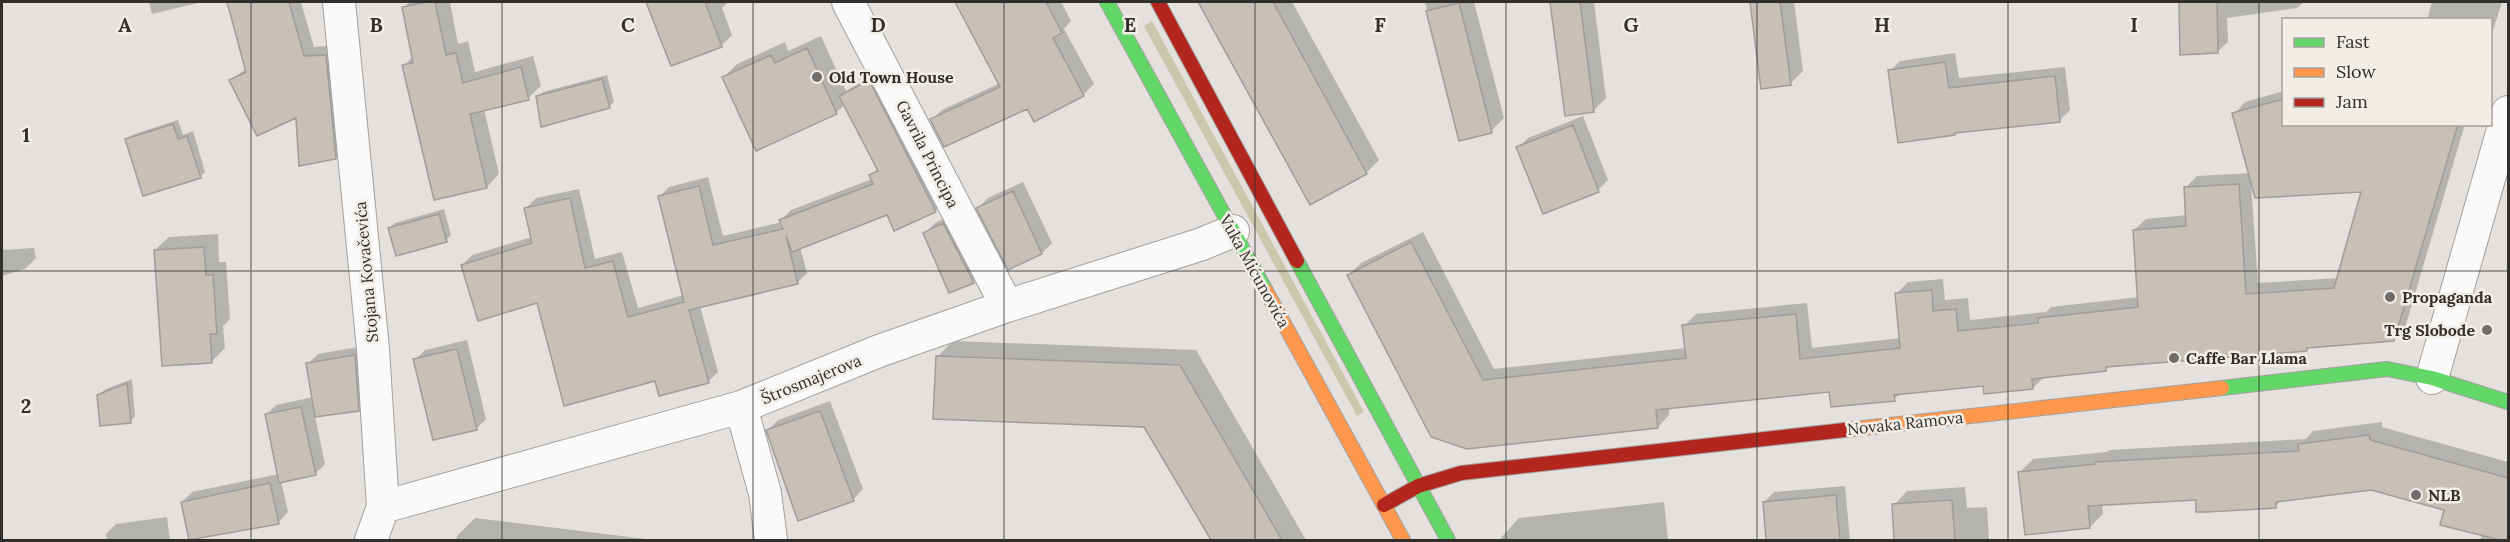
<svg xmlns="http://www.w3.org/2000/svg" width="2510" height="542" font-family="Lora,serif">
<rect width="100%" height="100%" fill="#e3e0dd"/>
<path fill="#c8c8ad" d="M1152 21 1364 412 1357 416 1144 26Z"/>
<path fill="#0003" fill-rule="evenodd" d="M149 2H202L152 14Z
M229 2H301L314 47 336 45 346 147 336 158 297 115 231 80 247 68Z
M410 2H450L458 44 468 41 475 72 533 56 541 86 528 98 484 109 499 174 487 187 404 66 413 56 404 7Z
M647 2H728L722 8 732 35 722 45 672 65Z
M957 2H1017L1024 13 1046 2H1061L1071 21 1064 29 1094 84 1083 95 1035 120 1028 107 932 120 942 110 1000 83Z
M1200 2H1292L1379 160 1366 173 1310 203Z
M1425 2H1474L1504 118 1491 131 1461 139Z
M1552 2H1594L1606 98 1593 111 1566 114Z
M1751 2H1794L1803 71 1790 84 1762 87Z
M2180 2H2304L2297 8 2227 18 2228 42 2217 52 2181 53Z
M2432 2H2502L2490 40V20H2427Z
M821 36 846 91 879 72 945 201 935 211 888 213 800 247 807 273 797 283 700 306 718 372 708 382 656 379 538 301 462 265 472 255 532 237 526 208 536 198 579 189 595 259 622 252 638 308 684 295 659 197 669 187 708 177 723 236 782 222 781 220 791 210 872 179 871 175 878 168 845 104 836 113 757 149 724 77 737 64 785 42 788 51Z
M1955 53 1959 78 2065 67 2070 110 2059 121 1957 131 1955 134 1890 71 1900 61Z
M607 75 614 102 609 107 538 97 543 92Z
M2284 91V124H2465L2405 328 2393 340 2310 346 2306 350 2110 365 2105 370 2045 376 2033 388 1984 384 1901 393 1894 399 1831 390 1669 407V415L1658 427 1467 447 1349 275 1361 263 1423 232 1494 369 1686 348 1684 326 1696 314 1807 303 1812 348 1901 338 1896 294 1908 282 1943 279 1945 300 1968 298 1970 320 2046 312 2051 307 2139 297 2134 230 2146 219 2187 215 2185 188 2197 176 2250 173 2234 114 2245 102ZM2251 184 2363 190 2339 278 2258 283Z
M1583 116 1608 180 1598 190 1518 148 1528 138Z
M178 120 183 135 193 131 205 172 200 177 127 140 132 135Z
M1023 182 1052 243 1042 253 1009 268 978 208 988 198Z
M444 209 451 235 446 240 389 228 395 223Z
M954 214 984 271 974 281 950 291 925 233 935 223Z
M218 234 219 262H226L230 319 223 326 225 348 211 362 155 250 169 237Z
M34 248 36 258 25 269 2 276V250Z
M467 340 486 419 476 429 415 360 425 350Z
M953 341 1196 350 1306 540H1212L1145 425 937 357Z
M364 346 368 399 358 409 315 416 325 464 315 474 281 481 288 512 278 523 190 540 182 502 192 492 279 474 266 415 276 405 313 397 308 364 318 354Z
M132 379 135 416 130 422 99 396 104 390Z
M830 401 863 489 853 500 768 430 778 420Z
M2382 422V427L2508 462V540H2480L2482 534 2445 509 2371 489 2282 500 2275 506 2197 498 2102 504 2103 514 2090 527 2020 472 2033 459 2107 452 2110 450 2306 439 2313 431Z
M1845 486 1850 540H1767L1764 502 1774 492Z
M1965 487 1967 508 1987 507 1989 540H1896L1894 505 1907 491Z
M1664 502 1668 540H1499L1519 518Z
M167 517 170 540H107L106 534 116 524Z
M475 518 654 540H456L457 536Z"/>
<path fill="#c8c0b7" stroke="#9f9c9a" stroke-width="1.5" d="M227 2H289L304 56 326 55 336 159 299 166 296 118 257 136 229 80 246 72Z
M427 2H435L446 55 456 53 463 83 521 67 529 100 470 114 487 188 434 200 402 65 413 63 402 7Z
M646 2H705L722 47 671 66Z
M955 2H1046L1062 33 1053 38 1084 96 1034 122 1027 109 944 147 930 119 1000 87Z
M1198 2H1273L1367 174 1310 205Z
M1550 2H1580L1594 112 1565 116Z
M1750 2H1780L1791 85 1761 89Z
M2179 2H2217L2218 53 2180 55Z
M1459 3 1492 133 1459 141 1426 11Z
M807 48 837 114 756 151 722 77 771 55 775 63Z
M1945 62 1949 88 2055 76 2060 122 1955 133V135L1898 143 1888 70Z
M602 79 610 108 541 127 536 96Z
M869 80 936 212 894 231 887 215 792 252 786 236 798 284 689 310 709 383 659 396 655 381 564 406 537 303 478 321 461 265 532 243 524 208 570 198 585 268 613 261 628 317 684 302 658 196 699 186 713 245 783 229 779 220 873 184 869 175 878 171 839 96Z
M2283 99V124H2458L2394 341 2307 348V351L2106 367V371L2032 379 2033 389 1984 394 1983 386 1894 395 1895 401 1831 407 1829 392 1656 410 1658 428 1467 449 1431 437 1347 275 1411 242 1483 380 1686 358 1682 325 1796 314 1800 359 1900 348 1895 293 1932 290 1933 311 1956 309 1958 331 2038 323V318L2138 307 2133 230 2186 226 2184 187 2239 184 2246 294 2334 288 2361 192 2255 198 2232 113Z
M173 124 178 139 187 136 201 178 143 196 125 139Z
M1573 125 1599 192 1543 214 1516 147Z
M1013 191 1042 254 1008 270 976 208Z
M439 214 447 242 396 256 388 228Z
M943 223 974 283 949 293 923 233Z
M204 247 206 275H213L217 334H210L212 363 162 366 154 250Z
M457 349 477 430 433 440 413 359Z
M355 355 359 411 315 417 306 363Z
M936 356 1180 365 1282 540H1211L1144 427 933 419Z
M127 383 131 423 100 426 97 395Z
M301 407 316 475 279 483 265 414Z
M820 411 854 501 798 521 766 430Z
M2369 435 2370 440 2508 478V540H2500L2440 525 2444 510 2371 490 2276 502V508L2207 512H2196V500L2088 506 2090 528 2025 535 2018 472 2095 464V462L2299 451 2298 444Z
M270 483 279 524 189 540 181 502Z
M1836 495 1840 540H1766L1763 502Z
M1952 500 1955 540H1894L1892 504Z"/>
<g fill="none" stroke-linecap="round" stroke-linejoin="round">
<defs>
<path id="street" d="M339 2 373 349 383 507 371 540
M848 2 1007 306
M2432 378 2508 112
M741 407 765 493 771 540
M383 507 741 407 879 351 1007 306 1202 244 1233 231"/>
<path id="fast" d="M1107 2 1266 291
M1297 261 1448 540
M2222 388 2387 369 2432 378 2508 402"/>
<path id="slow" d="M1266 291 1403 540
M1845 430 2222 388"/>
<path id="jam" d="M1158 2 1297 261
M1384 505 1418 486 1461 473 1845 430"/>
</defs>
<use href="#street" stroke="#a3a19e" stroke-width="34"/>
<use href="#fast" stroke="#a3a19e" stroke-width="16"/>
<use href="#slow" stroke="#a3a19e" stroke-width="16"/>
<use href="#jam" stroke="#a3a19e" stroke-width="16"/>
<use href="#street" stroke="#fbfafa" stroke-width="32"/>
<use href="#fast" stroke="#63d668" stroke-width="14"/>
<use href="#slow" stroke="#ff974d" stroke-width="14"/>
<use href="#jam" stroke="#b3261e" stroke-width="14"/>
</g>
<path fill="none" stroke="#312f2d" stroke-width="1.5" stroke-opacity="0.55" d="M251 2V540M502 2V540M753 2V540M1004 2V540M1255 2V540M1506 2V540M1757 2V540M2008 2V540M2259 2V540M2 271H2508"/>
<g fill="#6f6d6b" stroke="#f3ede7" stroke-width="2">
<circle cx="817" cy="77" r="6"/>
<circle cx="2390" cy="297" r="6"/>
<circle cx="2487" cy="330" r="6"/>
<circle cx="2174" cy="358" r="6"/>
<circle cx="2416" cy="495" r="6"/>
</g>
<g text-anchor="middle" stroke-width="5" stroke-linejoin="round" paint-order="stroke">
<g font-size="16" font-weight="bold" fill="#312f2d" stroke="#f3ede7" text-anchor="start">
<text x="829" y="83">Old Town House</text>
<text x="2402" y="303">Propaganda</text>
<text x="2475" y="336" text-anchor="end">Trg Slobode</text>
<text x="2186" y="364">Caffe Bar Llama</text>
<text x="2428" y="501">NLB</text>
</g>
<g font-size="16" fill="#312f2d" stroke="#f3ede7">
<text transform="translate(928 154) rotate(63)" y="6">Gavrila Principa</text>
<text transform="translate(1255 271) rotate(61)" y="6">Vuka Mićunovića</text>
<text transform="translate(366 272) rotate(-95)" y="6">Stojana Kovačevića</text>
<text transform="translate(811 379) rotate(-22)" y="6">Štrosmajerova</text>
<text transform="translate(1905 423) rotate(-6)" y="6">Novaka Ramova</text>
</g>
</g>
<g font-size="20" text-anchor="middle" font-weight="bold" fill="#312f2d" stroke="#f3ede7" stroke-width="5" stroke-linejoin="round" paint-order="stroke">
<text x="125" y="32">A</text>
<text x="376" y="32">B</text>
<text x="628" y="32">C</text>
<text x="878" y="32">D</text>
<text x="1130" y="32">E</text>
<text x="1380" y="32">F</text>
<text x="1631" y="32">G</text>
<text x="1882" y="32">H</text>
<text x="2134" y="32">I</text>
<text x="26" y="142">1</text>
<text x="26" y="413">2</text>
</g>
<rect width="2510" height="542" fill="none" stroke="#312f2d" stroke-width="6"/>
<rect x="2282" y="18" width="210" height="108" fill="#f3ede7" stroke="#a5a19d" stroke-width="1.5"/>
<rect x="2294" y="38" width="30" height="9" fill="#63d668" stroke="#a5a19d" stroke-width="1.5"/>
<text x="2336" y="48" font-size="18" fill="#312f2d">Fast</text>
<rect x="2294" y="68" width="30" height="9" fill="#ff974d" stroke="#a5a19d" stroke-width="1.5"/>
<text x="2336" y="78" font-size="18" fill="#312f2d">Slow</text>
<rect x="2294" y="98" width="30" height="9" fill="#b3261e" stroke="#a5a19d" stroke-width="1.5"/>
<text x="2336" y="108" font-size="18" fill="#312f2d">Jam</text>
</svg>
